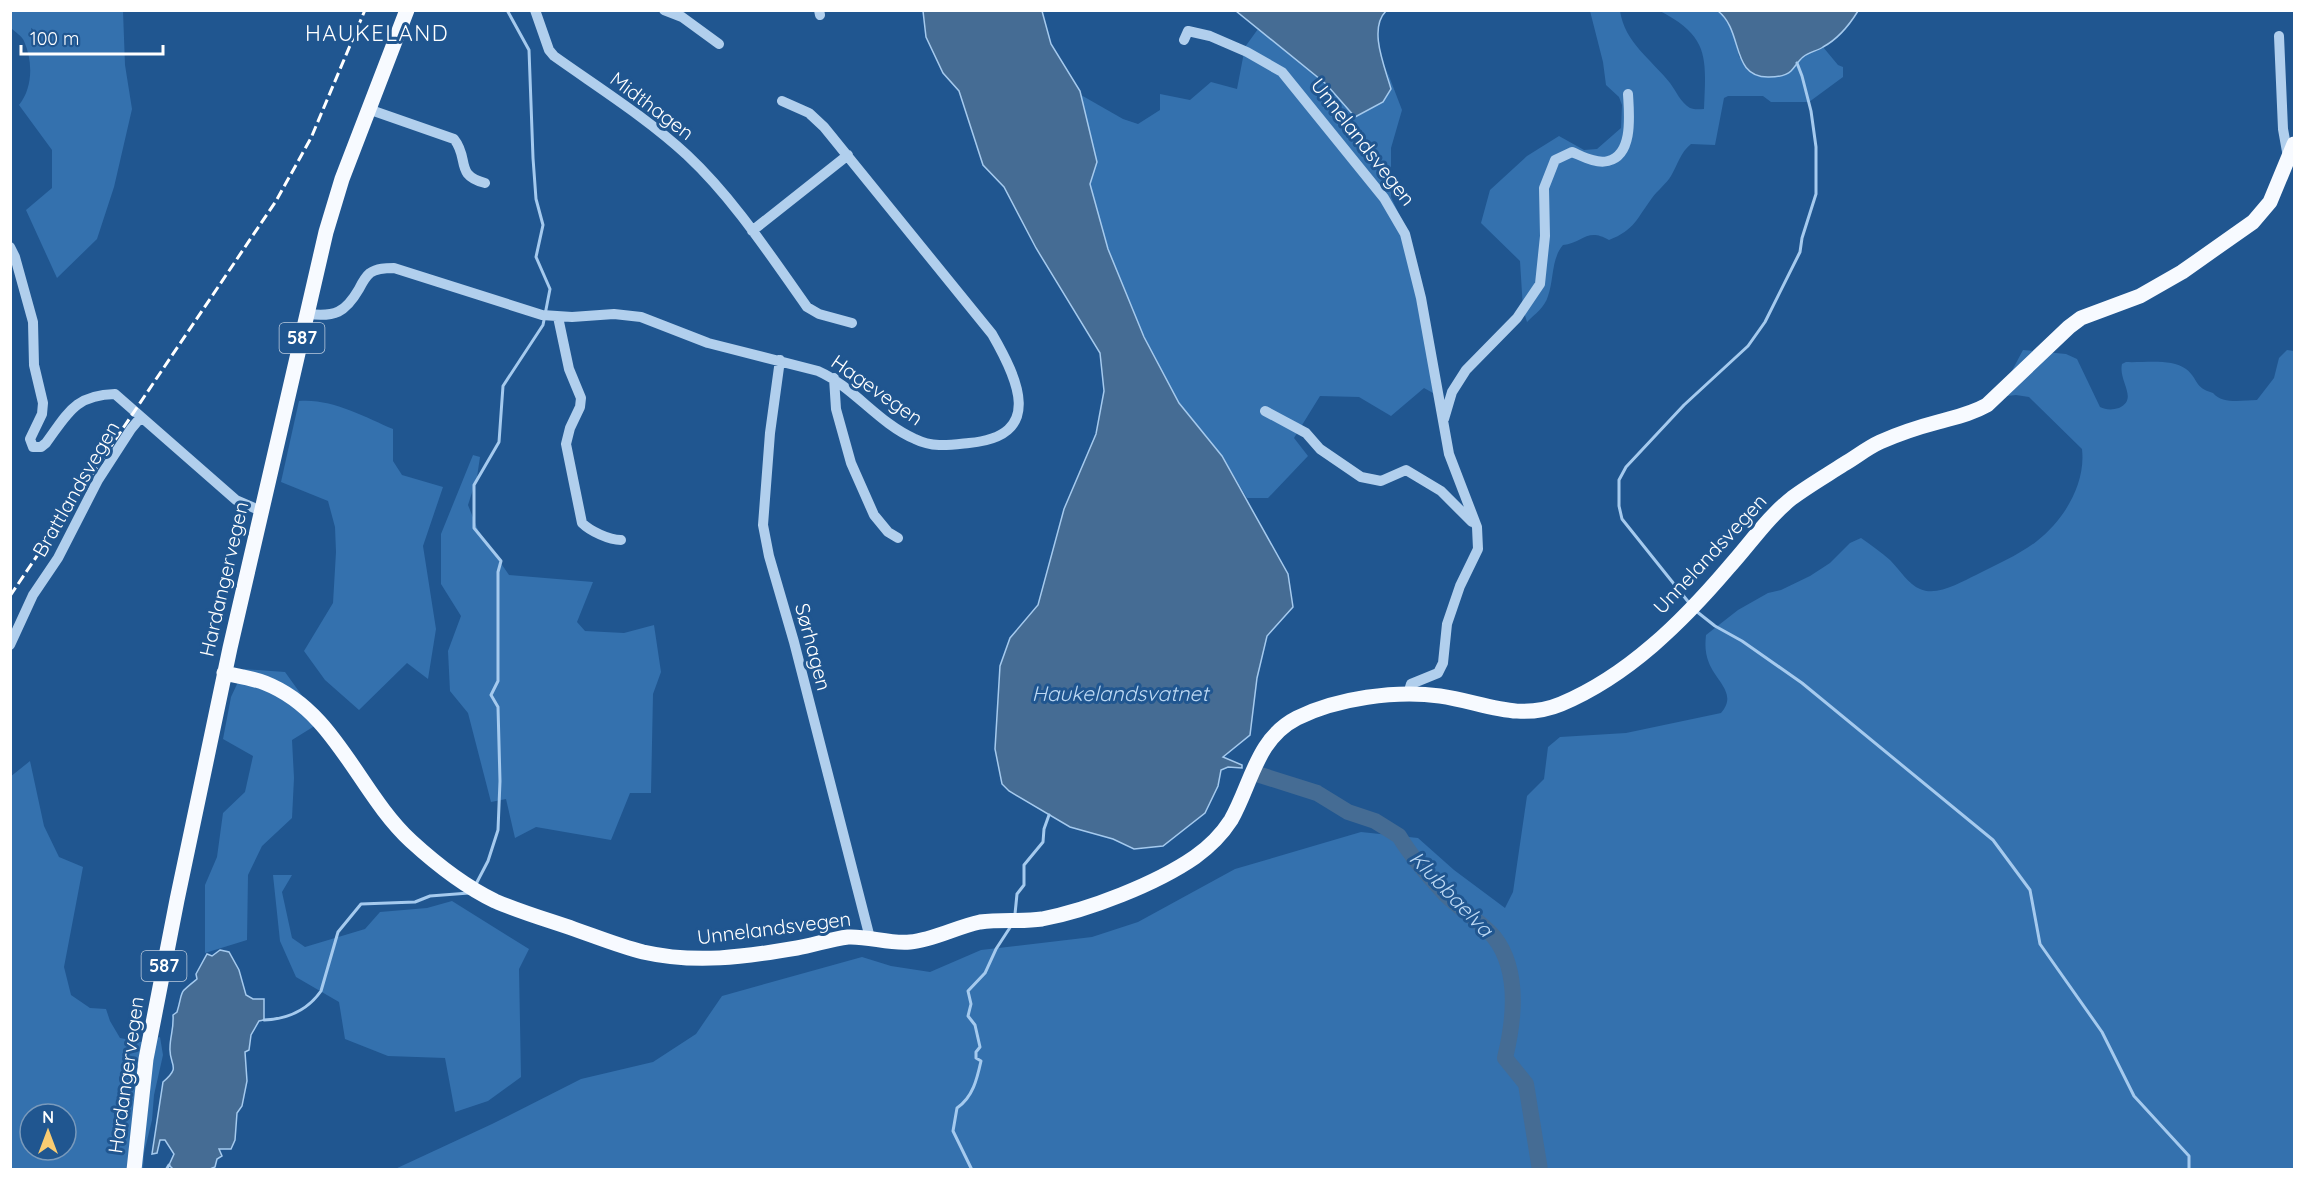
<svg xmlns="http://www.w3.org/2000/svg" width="2305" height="1180" font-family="Quicksand,sans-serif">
<rect width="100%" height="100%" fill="#205690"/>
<path fill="#3471ae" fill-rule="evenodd" d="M11 10 123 11 125 65 132 109 114 187 97 239 57 278 26 210 52 188V150L19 105C33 88 33 61 24 41 22 36 15 32 11 28Z
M1590 11H1620C1625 43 1651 59 1670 83 1676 91 1681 103 1690 108 1695 110 1700 109 1704 109 1706 58 1710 37 1660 11H1718C1732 21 1736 40 1739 57L1782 76 1790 72 1802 57 1823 47 1838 65 1843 67V77L1809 102H1771L1763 96H1728L1724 98 1715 145 1691 144C1680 153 1678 164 1671 176 1666 184 1658 190 1652 198 1637 218 1635 230 1609 240 1587 227 1583 243 1563 245 1551 259 1554 280 1548 296 1545 307 1535 314 1527 322L1523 309 1520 261 1481 223 1490 190 1527 156 1559 136 1584 150 1597 149 1621 128 1622 105 1619 97 1606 85 1603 62Z
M1258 29 1326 84 1355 117 1391 89 1387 71 1402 110 1391 148V197L1405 227 1442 398 1424 388 1391 416 1359 397 1320 396 1294 438 1308 456 1268 498H1247L1222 456 1179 403 1144 337 1108 249 1090 184 1097 162 1081 95 1123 119 1138 124 1160 110V94L1190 100 1211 82 1237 89 1245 47Z
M2023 350 2066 354 2077 359 2100 407C2106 410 2112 410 2119 408 2139 399 2118 381 2122 364L2126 362C2144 363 2171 358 2186 369 2199 379 2193 387 2213 393 2223 405 2244 400 2257 400L2274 378 2279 358 2287 350 2294 351V1169L393 1170 492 1124 581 1079 653 1062 696 1034 722 996 862 957 891 966 930 972 981 950 1092 937 1138 922 1235 869 1361 832 1418 838 1454 870 1505 908 1513 892 1527 796 1544 779 1548 747 1560 737 1626 733 1721 713C1738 694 1716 681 1709 663 1705 653 1705 645 1706 635L1738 610 1768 593 1781 590 1810 576 1830 563 1850 543 1861 538C1871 545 1881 552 1890 560 1899 569 1909 585 1920 589 1937 597 1961 582 1976 575 1997 564 2019 555 2037 541 2064 520 2086 484 2082 449L2029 397 2016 395 1998 397Z
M299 401C331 398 365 417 393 429V461L402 475 443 487 423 546 436 629 428 679 407 663 359 710 325 680 304 651 333 603 336 552 335 527 328 501 281 482Z
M473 455 480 457 477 477 468 505 478 530 509 575 593 582 577 622 585 631 624 633 654 625 661 672 653 694 651 793H630L611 840 536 827 515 838 506 799 491 802 468 713 450 691 448 651 461 616 441 584V534Z
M244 669 285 672 321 722 292 740 294 778 292 818 262 846 248 875 247 940 205 953V885L217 857 223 813 245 792 253 756 223 739 231 697Z
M30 761 44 826 59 857 83 867 64 967 71 995 90 1008 106 1009 110 1021 120 1038 141 1042 160 1037 163 1055 154 1095 152 1120 144 1153 143 1169 11 1170 10 777ZM30 1114H66V1150H30Z
M273 875H292L282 892 292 938 305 947 365 929 380 912 427 908 452 901 529 949 519 969 521 1077 488 1101 455 1112 445 1058 388 1056 345 1039 339 1002 296 977 280 941Z"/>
<path fill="#456c94" stroke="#a5caee" stroke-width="1.5" d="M923 11H1042L1051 44 1080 91 1097 162 1090 184 1108 249 1144 337 1179 403 1222 456 1288 574 1293 607 1267 636 1257 678 1250 735 1223 757 1242 765V768L1228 767 1221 770 1218 786 1205 813 1163 846 1134 849 1113 839 1070 827 1009 791 1002 784 995 749 1000 666 1010 638 1038 605 1064 509 1096 434 1104 391 1100 353 1036 248 1004 187 983 165 959 91 943 73 926 37Z
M1236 11H1386C1368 29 1385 67 1391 89L1383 102 1355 117 1326 84Z
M1718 11H1858C1850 24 1838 39 1823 47 1817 51 1809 52 1803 57 1798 61 1795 67 1791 71 1786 76 1776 77 1769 77 1730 78 1744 31 1718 11Z
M220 950 229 952 239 970 246 995 253 999H264V1020L259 1021 251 1035 249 1050 245 1052 247 1081 242 1106 237 1113 235 1140 231 1149H219L222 1156 217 1159 215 1167 210 1169H173L169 1165 174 1154 165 1140H160L157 1153 152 1154 163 1082C182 1066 169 1066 170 1048 170 1036 174 1029 173 1015L177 1012C184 989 177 995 197 979L196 974 207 954 212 956Z"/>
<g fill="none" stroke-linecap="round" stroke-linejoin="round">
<path stroke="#a5caee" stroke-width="3" d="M1690 604 1622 519 1619 506V480L1626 467 1684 405 1748 346 1765 322 1800 252 1802 238 1816 194V147L1811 111 1802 76 1797 63
M1696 611 1715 626 1742 641 1802 683 1993 840 2030 890 2040 944 2102 1032 2134 1096 2189 1156V1170
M476 884 488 861 498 830 500 781 498 707 491 695 498 681V572L501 561 474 528V485L499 442 503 386 543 325 550 289 536 257 543 225 536 199 533 158 529 50 507 10
M1015 914 1017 894 1024 885V865L1043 842 1044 829 1049 815
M264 1020C287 1019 307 1011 321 991L338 932 361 904 415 902 430 896 469 893
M166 1170 169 1165
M972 1170 953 1131 957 1108C973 1097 977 1079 981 1061L976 1058V1052L980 1047 975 1025 968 1016 971 1004 968 991 985 973 996 949 1011 926"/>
<path stroke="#456c94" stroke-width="16" d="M1257 774 1317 793 1348 812 1375 821 1399 836C1411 856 1429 877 1445 894 1460 909 1480 921 1494 937 1520 970 1514 1021 1505 1058L1526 1084 1540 1170"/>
<path stroke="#b1cfed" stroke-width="10" d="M535 10 549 50 554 56C599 88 647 118 687 155 734 199 770 255 807 307L819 314 852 323
M664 10 682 17 719 44
M819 10 820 15
M2279 36 2283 129 2288 157
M1184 40 1188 31 1210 36 1247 52 1282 72 1384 198 1405 234 1421 298 1449 454 1477 527 1478 549 1460 586 1447 624 1443 663 1438 673 1411 684 1408 694
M368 109 454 139C470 159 454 175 485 183
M752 231 848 155
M10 247 15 257 33 322 34 365 43 403 42 414 30 439 33 447H41L46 443C68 413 75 395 115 394L236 500 261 511
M308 314C335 317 345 313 359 289 362 283 365 277 370 273 377 268 386 268 394 268L542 315 572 317 614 314 641 317 708 343 818 371C854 387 878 423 915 439 933 448 950 445 969 443 1045 436 1018 379 992 334L824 127 809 113 782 101
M558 317 569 369 581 398 580 407 570 428 566 444 582 523C590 531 609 540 621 540
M780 360 770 433 763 525 769 556 794 642 870 938
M834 378 836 409 851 463 874 515 888 532 898 538
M1265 411 1306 433 1320 449 1361 477 1381 481 1406 470 1441 491 1472 522
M1444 419 1452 392 1466 370 1517 318 1540 284 1545 236 1544 188 1555 160 1572 152C1582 156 1596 164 1608 161 1634 155 1629 113 1628 94
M10 645 33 595 58 558 98 480 131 429 141 417"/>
<path stroke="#f7faff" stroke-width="15" d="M224 673C238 676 252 678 265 683 336 711 358 792 411 841 435 863 466 887 495 901 520 912 548 920 574 929 597 937 619 946 643 952 696 964 744 957 797 948 814 945 831 939 848 937 869 936 889 944 910 942 934 940 956 927 980 922 1001 919 1021 922 1042 919 1089 910 1156 884 1195 857 1209 847 1222 834 1231 820 1252 783 1256 739 1297 718 1337 698 1396 690 1440 696 1483 702 1518 722 1561 704 1628 676 1683 621 1729 567 1750 544 1767 518 1792 498 1808 486 1827 475 1844 464 1856 457 1867 448 1880 442 1898 434 1919 427 1938 422 1956 417 1971 414 1987 405L2069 327 2081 318 2140 296 2182 272 2253 222 2270 202 2294 144
M134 1170 146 1059 177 900 230 648 326 232 342 179 407 10"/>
<path stroke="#fff" stroke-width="3" stroke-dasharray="10 4.5" stroke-linecap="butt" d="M10 596 276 201 311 138 365 10"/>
</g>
<g text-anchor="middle" stroke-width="6" stroke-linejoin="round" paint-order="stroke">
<g fill="#205690" stroke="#bcccde" stroke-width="1.5">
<rect x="279.5" y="323" width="45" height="30" rx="4.5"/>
<rect x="141.5" y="951" width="45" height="30" rx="4.5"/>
</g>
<g font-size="18" font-weight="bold" fill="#fff">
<text x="302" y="344">587</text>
<text x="164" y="972">587</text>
</g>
<g font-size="20" fill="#fff" stroke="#205690">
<text transform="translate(652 106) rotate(37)" y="7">Midthagen</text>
<text transform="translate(1363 142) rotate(52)" y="7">Unnelandsvegen</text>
<text transform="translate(877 390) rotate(35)" y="7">Hagevegen</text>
<text transform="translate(76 489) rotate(-60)" y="7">Brattlandsvegen</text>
<text transform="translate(1710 554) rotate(-47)" y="7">Unnelandsvegen</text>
<text transform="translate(224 579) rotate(-77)" y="7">Hardangervegen</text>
<text transform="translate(813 647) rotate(75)" y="7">Sørhagen</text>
<text transform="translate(774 928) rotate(-7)" y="7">Unnelandsvegen</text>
<text transform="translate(126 1075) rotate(-82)" y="7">Hardangervegen</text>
</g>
<g font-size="21" font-style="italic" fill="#bdd9f4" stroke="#205690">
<text x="1120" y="701">Haukelandsvatnet</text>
<text transform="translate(1451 894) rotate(46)" y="7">Klubbaelva</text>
</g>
<g font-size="22" letter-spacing="1.5" fill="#fff" stroke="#205690">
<text x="377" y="41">HAUKELAND</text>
</g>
</g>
<rect width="2305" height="1180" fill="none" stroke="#ffffff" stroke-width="24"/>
<g transform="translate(48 1132)"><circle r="28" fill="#205690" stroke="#799abc" stroke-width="1.5"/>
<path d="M0-4.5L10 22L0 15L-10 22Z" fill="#facc72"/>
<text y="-9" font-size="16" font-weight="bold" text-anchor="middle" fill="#ffffff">N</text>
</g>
<path d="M21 45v9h142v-9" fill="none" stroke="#ffffff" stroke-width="3"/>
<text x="30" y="45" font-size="18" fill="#ffffff" stroke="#205690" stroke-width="4.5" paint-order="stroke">100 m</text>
</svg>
